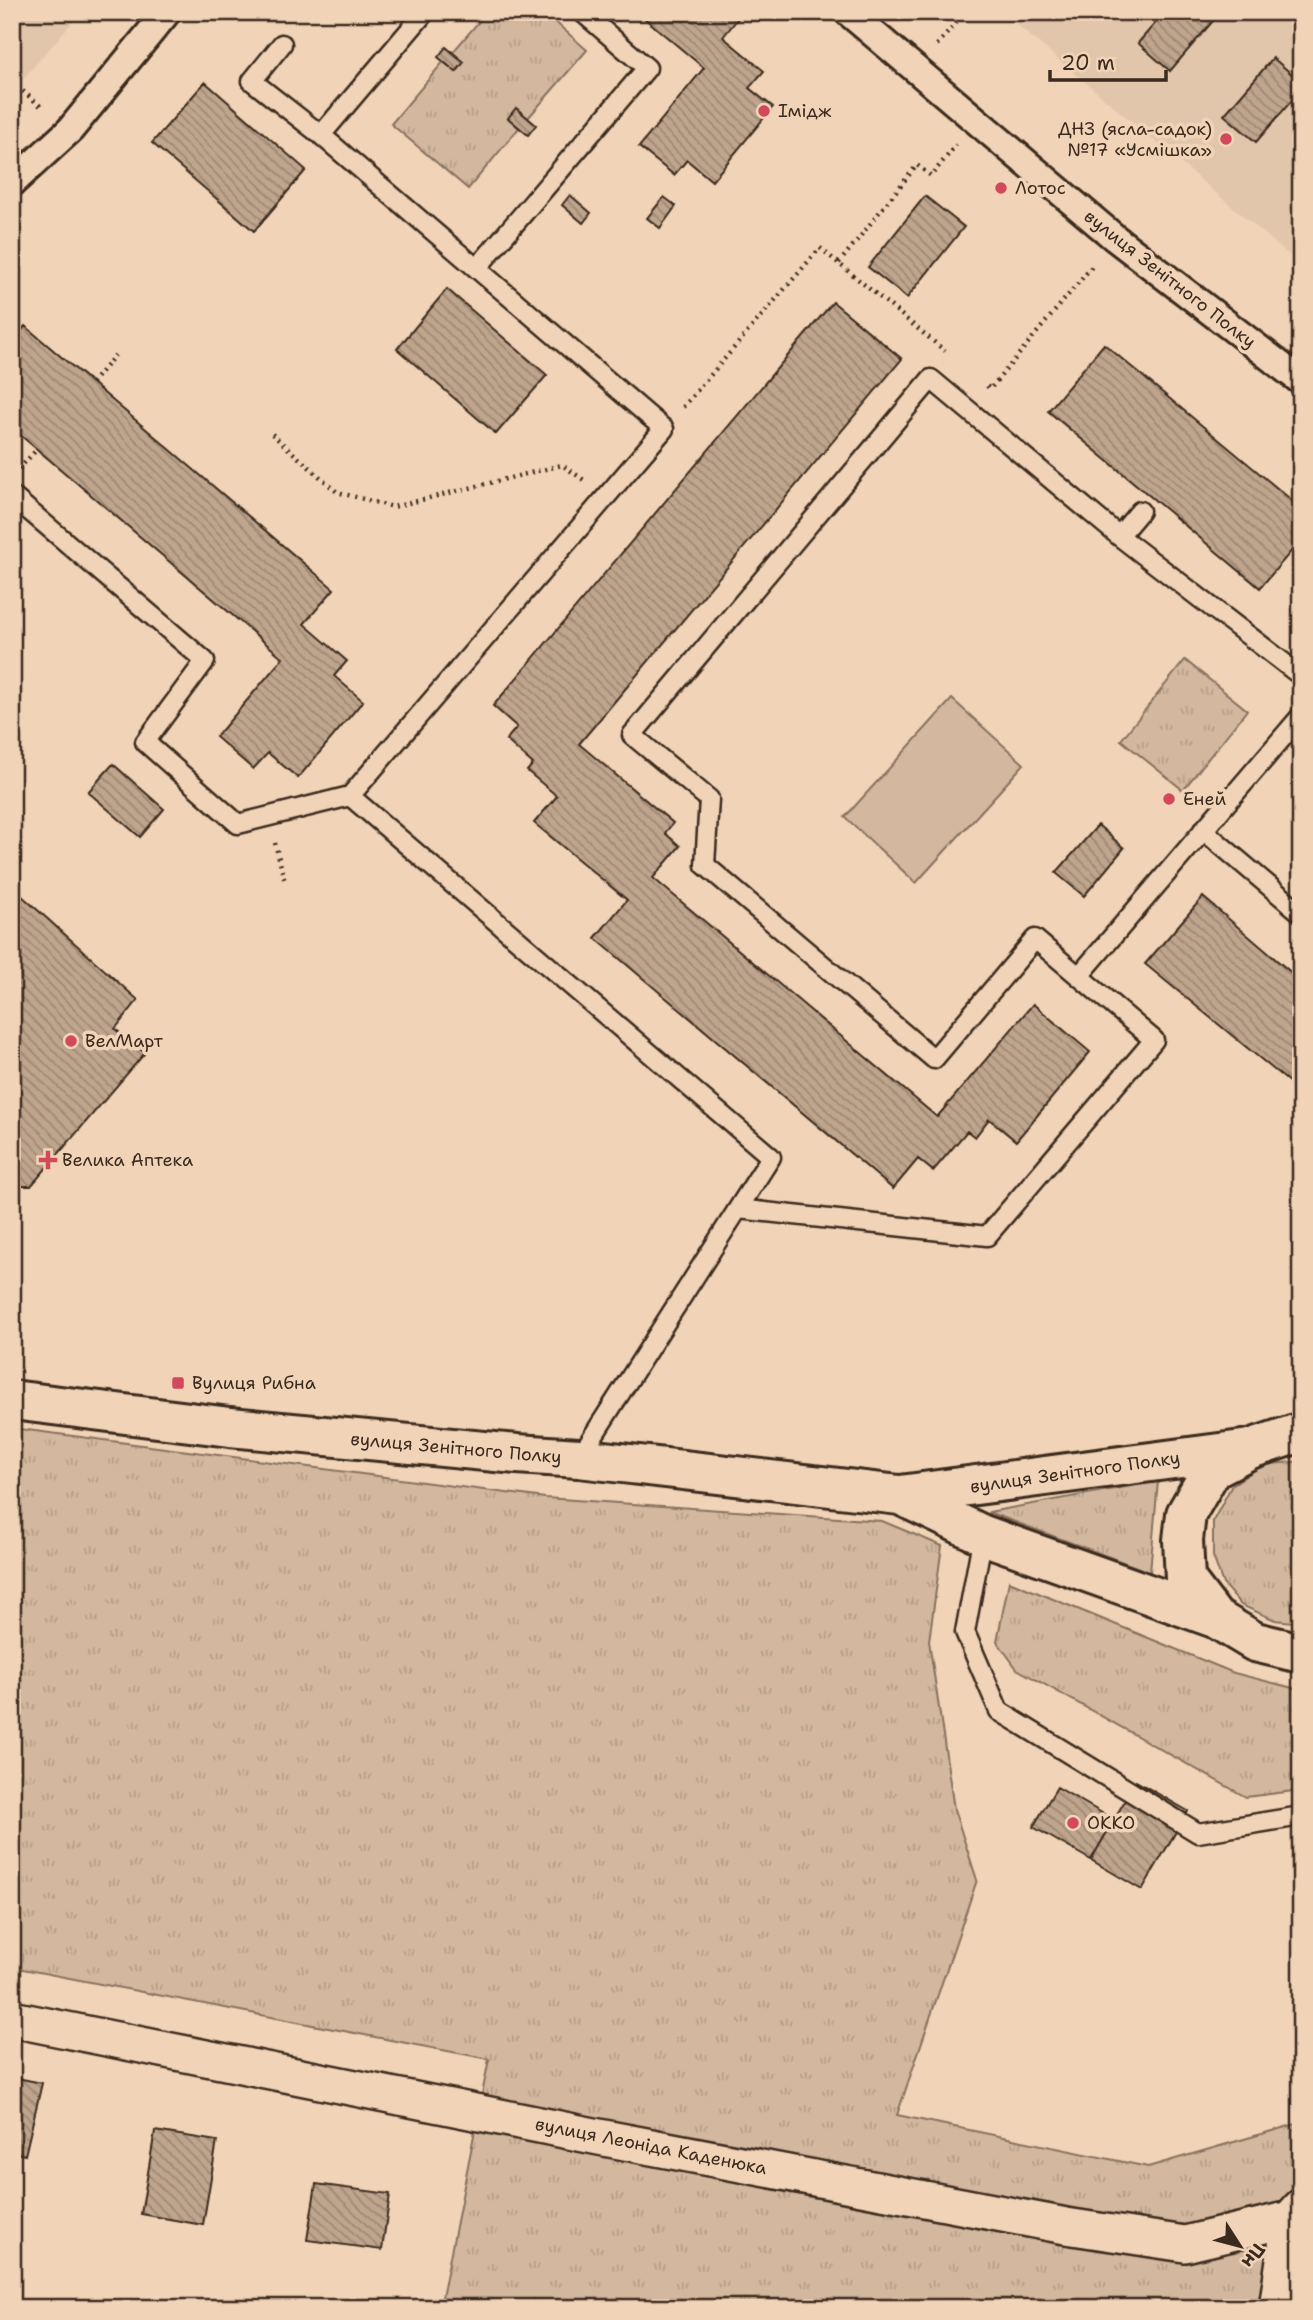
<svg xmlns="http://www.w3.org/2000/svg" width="1313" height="2320" font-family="'Shantell Sans',sans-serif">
<defs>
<pattern id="grass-tufts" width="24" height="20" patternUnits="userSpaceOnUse" patternTransform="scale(1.75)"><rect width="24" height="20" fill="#d3b89f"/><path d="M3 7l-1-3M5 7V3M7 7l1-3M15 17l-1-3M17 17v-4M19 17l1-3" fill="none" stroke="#b69e88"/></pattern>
<pattern id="building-back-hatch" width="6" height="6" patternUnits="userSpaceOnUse" patternTransform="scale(1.75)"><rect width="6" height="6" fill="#bfa58d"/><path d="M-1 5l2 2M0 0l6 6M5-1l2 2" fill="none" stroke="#9c8773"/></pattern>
</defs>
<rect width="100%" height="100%" fill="#f1d4b8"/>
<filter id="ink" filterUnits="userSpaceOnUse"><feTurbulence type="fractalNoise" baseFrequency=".0143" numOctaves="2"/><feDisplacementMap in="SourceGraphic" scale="14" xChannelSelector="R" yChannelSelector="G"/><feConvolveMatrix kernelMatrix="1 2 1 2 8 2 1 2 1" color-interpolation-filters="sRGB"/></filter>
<g filter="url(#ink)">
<path fill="#e2c6ab" d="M12 12H81L12 92Z
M1002 12H1301V265Z"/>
<path fill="url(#grass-tufts)" stroke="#87715e" stroke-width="2" d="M487 12H544L587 50 528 118 517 109 509 118 519 128 468 189 391 124 443 62 457 72 464 62 452 53Z
M1185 660 1247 710 1183 790 1121 740Z
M12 1428 545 1498 882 1521 942 1546 929 1641 954 1809 977 1880 897 2115 1148 2167 1296 2124 1301 2126V2308H440L489 2059 12 1967Z
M1301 1461V1623L1275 1620 1241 1605 1223 1584 1213 1556V1521L1232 1485 1262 1465Z
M1158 1481 1150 1572 988 1512H989Z
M1009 1581 1234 1673 1301 1690V1790L1246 1797 1017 1669 997 1641Z"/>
<path fill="#d3b89f" stroke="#87715e" stroke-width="2" d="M952 699 1024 764 916 883 845 817Z"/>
<path fill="url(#building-back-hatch)" stroke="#3b2a1e" stroke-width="2" d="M637 12H743L723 37 764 71 749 88 773 107 712 181 687 160 674 175 639 147 704 68Z
M1165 12 1219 14 1170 71 1138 43Z
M446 47 464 62 456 72 438 57Z
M1273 58 1301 82V90L1256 142 1224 115Z
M205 82 306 170 254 231 152 143Z
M516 108 536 125 528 135 508 118Z
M570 195 591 213 583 223 562 205Z
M925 196 964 227 907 298 868 267Z
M664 197 676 206 660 228 647 218Z
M447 289 547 375 496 434 397 349Z
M833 302 902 359 579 744 673 823 665 833 680 846 653 878 937 1117 1033 1004 1090 1052 1016 1141 989 1119 975 1137 967 1131 933 1171 918 1159 893 1189 595 938 627 900 534 823 557 796 527 771 533 764 506 740 517 727 493 706Z
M25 326 334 589 304 624 347 661 334 676 363 701 298 778 268 753 253 769 216 737 283 658 12 428V342Z
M1104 344 1301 508V555L1293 549 1260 588 1048 411Z
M113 764 164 809 140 837 88 792Z
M1098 825 1124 848 1084 896 1056 873Z
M12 887 138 1000 115 1029 145 1053 31 1186H12Z
M1203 897 1301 981V1092L1145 964Z
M1136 1781 1188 1811 1142 1890 1091 1860Z
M1057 1787 1114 1820 1091 1860 1033 1827Z
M12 2077 42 2083 25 2155 12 2152Z
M155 2131 217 2141 203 2225 141 2214Z
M316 2184 390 2194 382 2250 307 2240Z"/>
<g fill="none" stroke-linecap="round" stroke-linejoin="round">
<defs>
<path id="service" d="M425 12 321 135 664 429 350 796 771 1157 579 1458
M282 44 252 81 321 135
M477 268 647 68 582 12
M12 496 205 661 145 742 238 824 350 796
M1119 536 1140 511
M1203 830 1301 913
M1079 976 1301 716
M738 1209 987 1236 1154 1040 1035 939 934 1059 705 865 709 799 632 735 931 379 1119 536 1301 676
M983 1535 965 1632 999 1711 1198 1833 1301 1816"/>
<path id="pedestrian" d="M848 12 1115 238 1301 381
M12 183 70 130 167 12"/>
<path id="minor" d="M12 2019 599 2137 1066 2226 1185 2244 1290 2219
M1277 2308 1290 2219 1301 2207"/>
<path id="tertiary" d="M12 1400 230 1427 517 1454 579 1458 900 1495 1250 1449
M1301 1432 1250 1449 1212 1469 1186 1514 1183 1540 1185 1579 1215 1618 1255 1642 1301 1653
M900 1495 983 1535 1215 1618"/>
</defs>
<use href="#service" stroke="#3b2a1e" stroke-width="23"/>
<use href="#pedestrian" stroke="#3b2a1e" stroke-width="32"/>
<use href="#minor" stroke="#3b2a1e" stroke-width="40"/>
<use href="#tertiary" stroke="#3b2a1e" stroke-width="44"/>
<path stroke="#3b2a1e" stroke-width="4.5" stroke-dasharray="2 5" stroke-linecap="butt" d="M12 23 21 12
M937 45 966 12
M12 82 44 109
M839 263 917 165 931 176 956 145
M92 383 115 355
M987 386 990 389 1094 264
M683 407 820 248 945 351
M272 434 337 492 393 507 562 465 584 480
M19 469 37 449
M275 843 285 882"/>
<use href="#service" stroke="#f1d4b8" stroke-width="18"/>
<use href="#pedestrian" stroke="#f1d4b8" stroke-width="26"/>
<use href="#minor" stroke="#f1d4b8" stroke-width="35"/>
<use href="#tertiary" stroke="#f1d4b8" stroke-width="38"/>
</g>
</g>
<g fill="#d1495b" stroke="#f1d4b8" stroke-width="2.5">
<circle cx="764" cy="111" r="7"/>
<circle cx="1226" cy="139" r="7"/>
<circle cx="1001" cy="188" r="7"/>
<circle cx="1169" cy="799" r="7"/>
<circle cx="71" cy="1041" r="7"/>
<path d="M44.5 1149.5h7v7h7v7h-7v7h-7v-7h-7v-7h7z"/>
<rect x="171" y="1376" width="14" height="14" rx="3.5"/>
<circle cx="1073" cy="1823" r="7"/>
</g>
<g text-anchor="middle" stroke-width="7" stroke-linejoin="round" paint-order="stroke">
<g font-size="18" fill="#3b2a1e" stroke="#f1d4b8" text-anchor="start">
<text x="778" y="117">Імідж</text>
<text x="1212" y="135" text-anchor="end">ДНЗ (ясла-садок)<tspan x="1212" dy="21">№17 «Усмішка»</tspan></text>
<text x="1015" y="194">Лотос</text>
<text x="1183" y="805">Еней</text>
<text x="85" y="1047">ВелМарт</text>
<text x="62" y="1166">Велика Аптека</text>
<text x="192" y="1389">Вулиця Рибна</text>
<text x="1087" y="1829">ОККО</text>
</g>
<g font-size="18" fill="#3b2a1e" stroke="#f1d4b8">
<text transform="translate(1170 279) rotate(38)" y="6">вулиця Зенітного Полку</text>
<text transform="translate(456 1448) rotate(5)" y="6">вулиця Зенітного Полку</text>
<text transform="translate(1075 1472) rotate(-8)" y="6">вулиця Зенітного Полку</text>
<text transform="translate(651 2146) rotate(11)" y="6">вулиця Леоніда Каденюка</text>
</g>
</g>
<rect width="1313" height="2320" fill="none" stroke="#f1d4b8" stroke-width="42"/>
<rect x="21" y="21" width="1271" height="2278" fill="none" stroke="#3b2a1e" stroke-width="2.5" filter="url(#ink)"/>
<g transform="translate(1240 2246) rotate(126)" stroke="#f1d4b8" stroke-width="5" paint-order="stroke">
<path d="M0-5L12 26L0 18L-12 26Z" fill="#3b2a1e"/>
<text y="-10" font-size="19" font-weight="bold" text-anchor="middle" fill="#3b2a1e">Пн</text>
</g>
<path d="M1050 70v10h116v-10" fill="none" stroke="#3b2a1e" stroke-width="3.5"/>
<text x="1061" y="70" font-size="21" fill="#3b2a1e" stroke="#f1d4b8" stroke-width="5" paint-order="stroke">20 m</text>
</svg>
